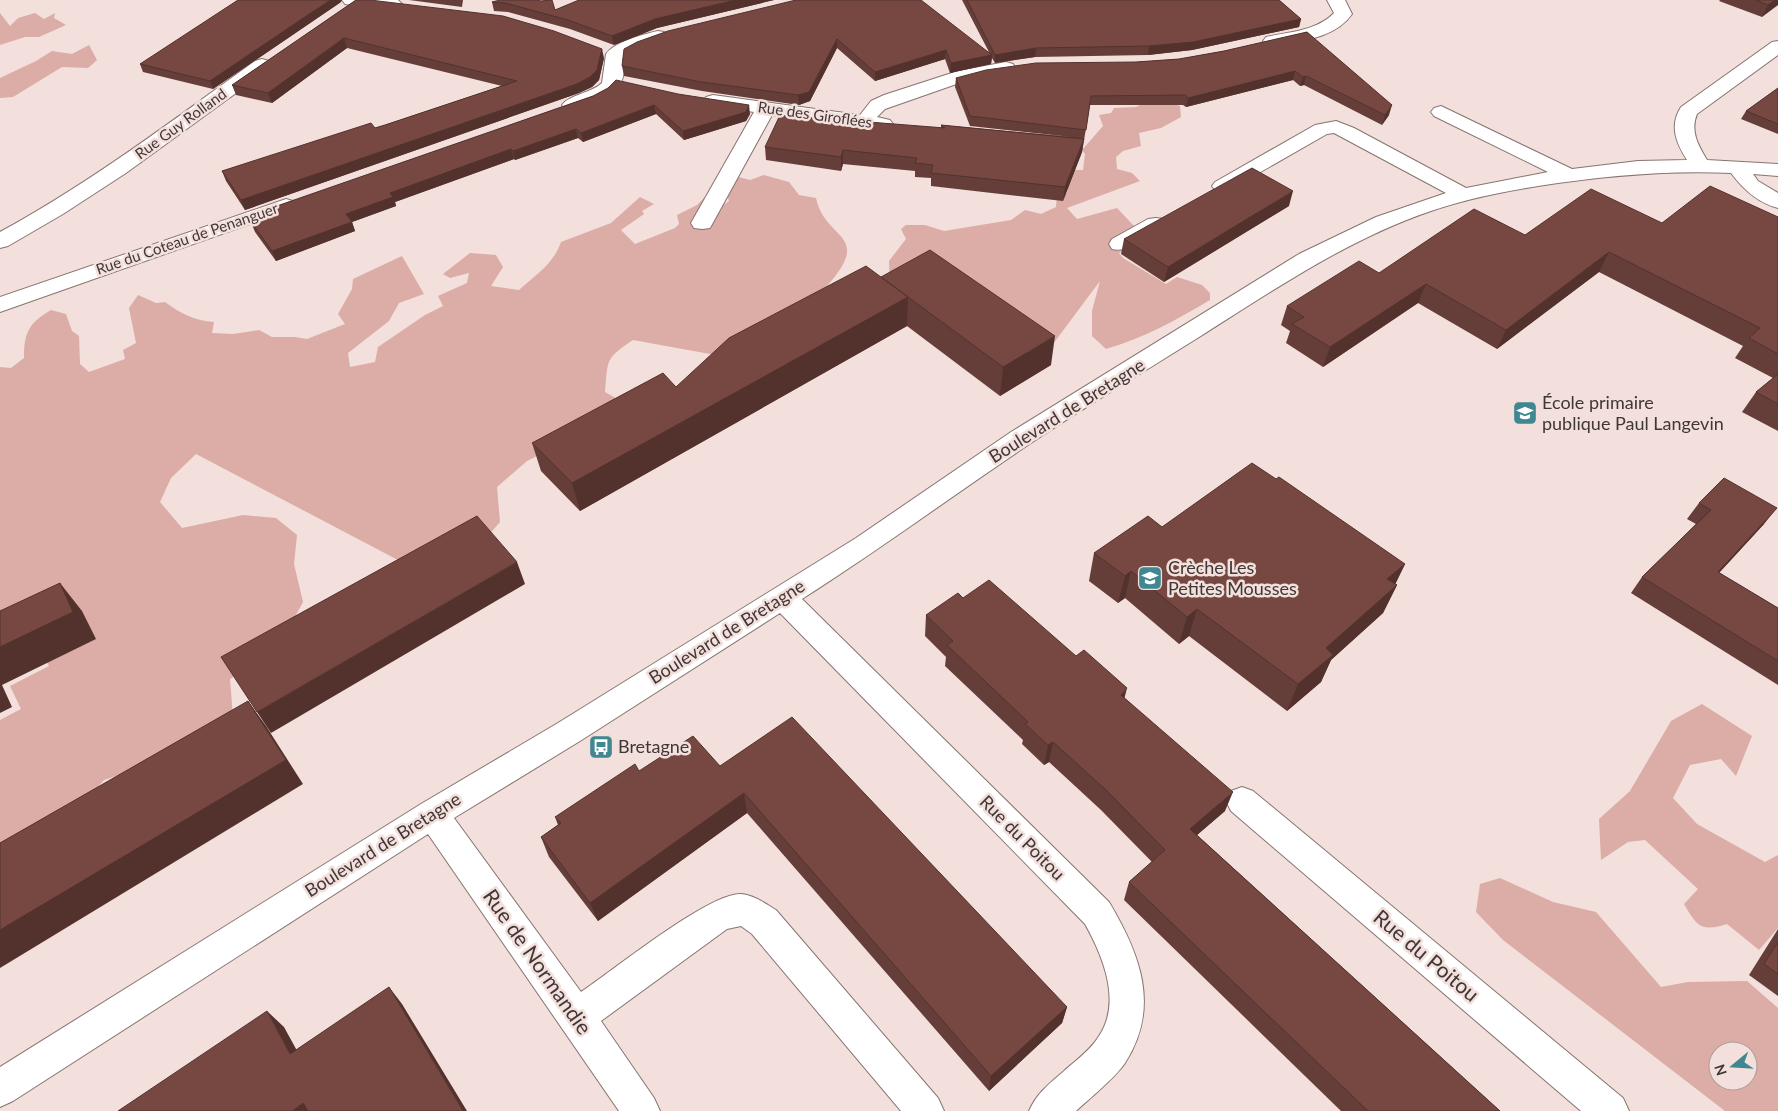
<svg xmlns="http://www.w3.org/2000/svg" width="1778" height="1111" font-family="Lato,sans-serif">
<rect width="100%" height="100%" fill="#f3dfdb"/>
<path fill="#dbada6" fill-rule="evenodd" d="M0 13 10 26 18 18 35 13 44 19 55 13 54 18 66 25 39 37H25L0 45Z
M89 45 97 60 88 68 62 67 13 97 0 98V78L36 61 52 51 72 54Z
M1164 101 1180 106 1181 117 1161 128 1139 133 1141 146 1123 151 1116 157 1117 169 1132 173 1140 181 1067 208 1077 219 1117 208 1134 226 1129 245 1119 253 1123 258 1166 284 1177 277 1202 285 1210 293V300C1176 320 1144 338 1106 349L1092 336V311L1100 281 1053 344 890 288 889 261 906 239 901 229 906 225H925L944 231 1011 220 1025 210 1041 214 1056 207 1057 194 1067 193 1072 170H1083L1085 154 1082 150 1103 126 1099 115 1111 113 1114 108 1136 107 1144 103Z
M764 175 789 182 799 195 816 198C825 241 874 233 827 286L721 356 633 340C605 359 608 359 605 392L628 405 579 435 527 461 497 487 500 522 486 538 417 570 196 454 171 478 160 502 182 528 243 515 276 518 297 535 294 564 303 602 279 646 230 679 233 717 181 755 104 780 67 821 0 866V720L21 709 10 686 49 666 31 634 0 644V367L11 368 24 358C24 332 29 323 51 310L66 314 72 331 79 336 80 364 89 372 125 359 123 350 136 343 129 308 138 295 156 303 165 302C180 313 195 321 214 322L212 333 233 334 259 330 272 337H295L307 339 345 324 338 314 352 289 353 279 402 256 424 294 399 303 389 321 348 353 350 367 375 362 378 347 425 315 443 306 438 296 467 283 469 273 450 278 443 274 470 253 496 255 503 267 491 286 519 290C536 275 554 263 561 242L611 223 640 197 654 204 642 211 644 214 621 230 635 244 675 228 679 224 677 215 697 205 704 198 719 208 729 201 727 194 734 176 750 180Z
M1702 704 1752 736 1736 776 1721 759 1690 765 1673 798 1697 824 1765 862 1778 855V928L1759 950 1727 924C1702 932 1697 927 1684 904L1698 889 1645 840 1628 842 1601 860 1599 819 1630 791 1671 721Z
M1500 878 1553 902 1596 912 1661 987 1688 982 1747 981 1778 1008V1111H1725L1503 940 1476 912 1480 884ZM1718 1051H1748V1081H1718Z"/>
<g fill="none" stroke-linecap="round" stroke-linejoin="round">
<defs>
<path id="minor" d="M342 0H398L402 4 399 8 393 9 351 5 345 4Z
M1327 0H1345L1352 14C1335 39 1299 41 1272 46L1266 45 1263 41 1266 37C1288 32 1317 31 1334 13Z
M658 31 664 32 667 36C663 42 633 52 624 57 624 66 625 76 620 84 612 99 582 113 565 109L562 105C569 95 591 93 602 83L606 54C614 42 644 34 658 31Z
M1778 41V55L1697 114C1690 131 1698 145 1707 160L1778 164V176L1753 174 1758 181 1778 193V208C1758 203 1743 189 1731 173 1666 170 1603 176 1538 186 1501 192 1466 199 1431 211 1346 240 1272 291 1196 339 1140 374 1083 408 1028 445 952 496 879 550 802 599L1109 902C1140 954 1161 1007 1125 1063 1115 1078 1090 1098 1076 1111H1029C1037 1093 1049 1084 1064 1071 1075 1061 1091 1050 1099 1036 1122 1002 1103 956 1085 924L780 613 580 741 454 818 581 992C611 972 710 892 741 894 754 895 766 904 776 910L938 1098 944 1111H901L752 934 741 926 727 929 601 1021 654 1098 660 1111H619L428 834 13 1101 0 1107V1067L421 804 558 723 856 538 1011 432 1299 254 1376 217 1446 193 1334 133 1327 134 1229 190 1222 192 1215 190 1212 186 1215 182 1315 125 1336 121 1354 128 1466 188 1548 172 1434 116 1431 112 1434 108 1441 106 1572 169 1638 161 1687 160C1676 143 1669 125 1681 107L1772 42Z
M262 59 269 61 271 65 269 69 126 173 63 214 8 246 0 248V232C90 183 172 121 255 61Z
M1006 62 1013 64 1015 68 1013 72 968 80 885 109 877 117 890 120 893 124 890 128 883 130 772 115 710 228 702 229 694 228 691 223 754 112 706 105 703 101 706 97 713 95 860 115 871 101 884 95 958 71Z
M286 199 293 201 297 205 293 209 0 312V297Z
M1156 218 1164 219 1167 224 1164 229C1149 237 1130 253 1112 249L1109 244 1112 239 1148 219Z
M1242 787 1253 791 1623 1098 1629 1111H1581L1231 811 1226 801 1231 791Z"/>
</defs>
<use href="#minor" stroke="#867471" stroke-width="2"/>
<use href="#minor" fill="#fff" fill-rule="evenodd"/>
</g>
<path fill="#663e39" d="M356 0 604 58 599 80 592 87 579 93 245 210 226 181 222 171 385 125 502 86 347 48 272 103 236 95 232 85Z
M409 0H463L462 7Z
M579 0H774L657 28 614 45 570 29 508 12 494 11 492 2 540 1 555 10Z
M796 0 989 52 962 0H1279L1301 19 1299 27 1192 50 1148 55 1035 57 995 63 992 58 991 64 950 73 945 59 875 81 837 48 810 101 799 105 702 91 624 76 622 66Z
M1720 0H1778L1762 17 1719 1Z
M341 2 213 89 143 72 140 64Z
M1307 32 1389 115 1382 125 1304 85 1300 86 1293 80 1186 107 1183 105H1090L1082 152 1063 201 931 186V178L915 177V171L843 164 841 171 766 160 765 147 941 128V125L1072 137 970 126 955 87 956 78 1136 62 1179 59 1224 51Z
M1778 88V134L1741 119 1746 111Z
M593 96 750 114 746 121 684 140 656 114 583 142 578 138 515 160 514 159 395 202 396 206 352 222 355 231 276 261 255 232 251 222 254 221 251 215Z
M1289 206 1164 282 1121 254 1124 239Z
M1778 217V431L1742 412 1756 392 1773 378 1735 358 1743 346 1599 272 1497 349 1418 303 1323 367 1286 343 1290 331 1281 325 1287 306 1379 273 1525 235 1662 223Z
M881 277 1051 365 1000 396 907 326 580 511 541 471 532 443 676 387Z
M1699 503 1764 524 1719 573 1778 608V685L1631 593 1642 577 1696 524 1687 519Z
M1162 527 1405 564 1395 584 1397 585 1383 613 1331 660 1321 682 1287 711 1189 636 1179 644 1125 598 1118 603 1089 581 1094 553Z
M963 598 1124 698 1225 811 1197 835 1500 1111H1341L1124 900 1129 882 1152 862 1101 810 1049 762 1044 765 1022 744 1023 740 945 666 946 657 925 636 926 615Z
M720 766 1067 1007 1062 1023 989 1091 747 813 598 921 549 857 541 837 558 825 555 817 639 771Z
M1778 929V996L1749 975Z"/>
<path fill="#53322e" d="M330 0H342L341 2 213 89 210 81Z
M736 0H774L657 28 614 45 612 36 655 19Z
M1775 0H1778V5L1762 17 1768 5Z
M1301 19 1299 27 1192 50 1148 55 1149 46Z
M344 38 347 48 272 103 268 93Z
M837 39V48L810 101 799 105 798 95Z
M1036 48 1035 57 995 63V55Z
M602 49 604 58 599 80 592 87 579 93 245 210 241 200Z
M946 50 945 59 875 81V72Z
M992 55 991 64 950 73 951 63Z
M1295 71 1293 80 1186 107 1188 98Z
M1306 76 1304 85 1300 86 1303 77Z
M654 105 656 114 583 142 581 133Z
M749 105 750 114 746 121 684 140 683 131Z
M1392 105 1389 115 1382 125 1385 115Z
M576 129 578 138 515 160 513 151Z
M1084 139 1082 152 1063 201 1065 187Z
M511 149 514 159 395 202 396 206 352 222 355 231 276 261 272 251 346 214 390 193Z
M843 150V164L841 171V157Z
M1293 191 1289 206 1164 282 1168 267Z
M1609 252 1599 272 1497 349 1506 330Z
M1426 284 1418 303 1323 367 1330 347Z
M908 297 907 326 580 511 572 483Z
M1055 336 1051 365 1000 396 1003 367Z
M1777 508 1764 524 1705 588 1718 572Z
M517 562 525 584 271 733 257 712Z
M1405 564 1393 589 1397 585 1383 613 1331 660 1321 682 1287 711 1298 684 1326 648 1387 579Z
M1131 571 1125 598 1118 603 1125 576Z
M60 583 82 611 96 639 2 685 12 707 0 713V647Z
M1197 609 1189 636 1179 644 1187 617Z
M1127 688 1122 708 1121 695Z
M248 701 266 726 303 784 0 968V930Z
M1053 742 1049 762 1044 765 1048 745Z
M1233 792 1225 811 1183 847 1190 829Z
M744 793 747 813 598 921 590 903Z
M389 987 402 1004 467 1111H463Z
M1067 1007 1062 1023 989 1091 991 1076Z
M267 1011 284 1027 307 1069 290 1054Z
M303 1103 313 1111H292Z"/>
<path fill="#774842" stroke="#53322e" d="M238 0H330L210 81 140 64Z
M356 0H370L503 16 554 31 602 49 597 70 590 77 577 84 241 200 222 171 371 123 375 128 385 125 517 81 344 38 268 93 232 85Z
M500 0H539L540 1 552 0 555 10 579 0H736L655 19 612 36 568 20 505 3 492 2Z
M796 0H921L992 55 951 63 946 50 875 72 837 39 809 92 798 95 701 82 622 66 624 49 637 42 668 31Z
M967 0H1279L1301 19 1193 42 1149 46 1036 48 995 55Z
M1756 0H1775L1768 5Z
M1307 32 1392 105 1385 115 1306 76 1303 77 1295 71 1188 98 1185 95 1091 96 1086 130 970 116 956 78 986 70 1036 63 1136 62 1179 59 1224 51Z
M616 80 678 94 749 105 746 112 683 131 654 105 581 133 576 129 513 151 511 149 390 193 393 197 346 214 352 222 272 251 251 222 255 221 251 215 593 96 608 88Z
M1778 88V124L1746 111Z
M780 115 945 128 941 125 1084 139 1065 187 931 173 933 165 915 163 917 158 843 150 841 157 765 147Z
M1252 168 1293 191 1168 267 1124 239Z
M1710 186 1778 217V354L1749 338 1760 328 1609 252 1506 330 1426 284 1330 347 1292 324 1304 317 1287 306 1359 261 1379 273 1474 209 1525 235 1591 189 1662 223Z
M930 250 1055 336 1003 367 881 277Z
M866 266 908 297 572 483 532 443 663 373 676 387 729 338Z
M1778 374V404L1756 392Z
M1252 463 1276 479 1279 477 1405 564 1387 579 1397 585 1326 648 1333 655 1298 684 1197 609 1187 617 1131 571 1125 576 1094 553 1148 516 1162 527Z
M1724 478 1777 508 1718 572 1778 608V661L1642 577 1711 510 1699 503Z
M477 516 517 562 257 712 221 657Z
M989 580 1076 656 1084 650 1127 688 1121 695 1233 792 1190 829 1500 1111H1368L1129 882 1165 850 1106 790 1053 742 1048 745 1025 724 1028 722 947 645 953 641 926 615 958 593 963 598Z
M60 583 73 612 0 647V611Z
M248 701 286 760 0 930V843Z
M792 717 1067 1007 991 1076 744 793 590 903 541 837 561 823 555 817 635 764 639 771 693 736 720 766Z
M1778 942V974L1764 964Z
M389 987 463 1111H308L303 1103 292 1111H118L267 1011 290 1054Z"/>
<defs>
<symbol id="school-square" viewBox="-11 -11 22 22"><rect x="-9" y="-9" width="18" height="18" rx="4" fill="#418792" stroke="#f3dfdb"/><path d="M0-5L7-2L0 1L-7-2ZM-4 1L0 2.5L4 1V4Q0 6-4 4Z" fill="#fff"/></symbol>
<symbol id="bus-square" viewBox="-11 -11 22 22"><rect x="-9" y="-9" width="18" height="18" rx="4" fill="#418792" stroke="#f3dfdb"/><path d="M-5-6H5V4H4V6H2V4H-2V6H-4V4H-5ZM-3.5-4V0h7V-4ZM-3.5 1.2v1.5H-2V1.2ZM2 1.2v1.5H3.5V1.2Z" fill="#fff"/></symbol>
</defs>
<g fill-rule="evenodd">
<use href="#school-square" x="1511" y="399" width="28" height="28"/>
<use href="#school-square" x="1136" y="564" width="28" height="28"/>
<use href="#bus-square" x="587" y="733" width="28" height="28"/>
</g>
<g text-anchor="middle" stroke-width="5" stroke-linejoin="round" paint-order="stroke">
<g font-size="15" fill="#3f3736" stroke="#f3dfdb">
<text transform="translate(815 115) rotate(8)" y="5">Rue des Giroflées</text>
<text transform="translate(181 124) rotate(-36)" y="5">Rue Guy Rolland</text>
<text transform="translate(187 239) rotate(-19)" y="5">Rue du Coteau de Penanguer</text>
</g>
<g font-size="18" fill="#3f3736" stroke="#f3dfdb" text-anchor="start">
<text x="1542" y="409">École primaire<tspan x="1542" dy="21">publique Paul Langevin</tspan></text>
<text x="1168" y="574">Crèche Les<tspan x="1168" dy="21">Petites Mousses</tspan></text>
<text x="618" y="753">Bretagne</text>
</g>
<g font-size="18" fill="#3f3736" stroke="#f3dfdb">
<text transform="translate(1067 411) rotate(-32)" y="6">Boulevard de Bretagne</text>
<text transform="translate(727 632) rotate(-32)" y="6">Boulevard de Bretagne</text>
<text transform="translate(1022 838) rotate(45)" y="6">Rue du Poitou</text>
<text transform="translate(383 845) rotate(-32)" y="6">Boulevard de Bretagne</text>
</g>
<g font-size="21" fill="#3f3736" stroke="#f3dfdb">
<text transform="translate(1426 956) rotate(40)" y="7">Rue du Poitou</text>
<text transform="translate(537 962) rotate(55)" y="7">Rue de Normandie</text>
</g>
</g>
<g transform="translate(1733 1066) rotate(252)"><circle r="24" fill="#f3dfdb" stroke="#ab9c99"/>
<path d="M0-4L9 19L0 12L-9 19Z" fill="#418792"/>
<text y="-8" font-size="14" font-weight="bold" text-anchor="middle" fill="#3f3736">N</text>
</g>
</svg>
